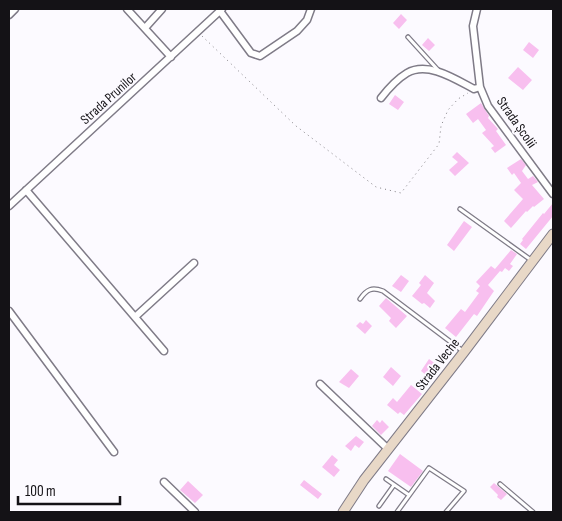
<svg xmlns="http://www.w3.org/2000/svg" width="562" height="521" font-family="'Sofia Sans Condensed',sans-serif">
<rect width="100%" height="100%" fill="#fcfaff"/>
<path fill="#f8bfef" d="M401 14 407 20 399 29 393 23Z
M428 38 435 45 429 51 422 45Z
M529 42 539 50 533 58 523 50Z
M518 67 532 80 523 90 508 78Z
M395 95 404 102 398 110 389 104Z
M481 103 489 116 488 118 498 129 496 131 506 145 495 153 491 148 494 146 482 133 486 130 478 119 473 123 466 114Z
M457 152 469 163 455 176 449 170 458 162 452 157Z
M521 159 526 165 522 171 528 179 533 176 538 182 532 185 544 199 534 207 533 206 527 212 526 211 511 228 504 221 523 199 514 190 521 183 514 173 512 175 507 168Z
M553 203V216L526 249 520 244 523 240 522 239 543 213 544 214Z
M464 221 472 227 454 251 447 245Z
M511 250 517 254 510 264 513 266 509 271 505 268 502 272 500 271 488 285 494 291 477 316 474 314 456 337 445 328 461 309 465 312 479 293 476 291 480 286 476 282 491 266 495 269Z
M401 275 409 281 401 292 392 286Z
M425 275 434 283 427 293 435 301 430 308 424 303 422 304 412 296 421 285 419 283Z
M386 298 407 316 396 328 389 321 391 318 379 306Z
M366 320 372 326 365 334 356 326 360 322 363 324Z
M429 359 440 367 436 372 431 368 426 375 421 371Z
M391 367 401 376 393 386 383 377Z
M351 369 359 376 349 388 339 382Z
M411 385 422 394 404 415 400 412 398 414 387 405 393 398 397 402Z
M377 420 380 423 382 420 389 427 381 435 372 426Z
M356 436 364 442 359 448 355 445 351 451 345 446Z
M400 454 423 471 411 487 388 471Z
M332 455 338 460 334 465 340 470 334 477 322 467Z
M304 480 322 494 318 499 300 485Z
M188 481 203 495 195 503 180 490Z
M494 483 507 494 501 500 497 497 498 495 490 487Z"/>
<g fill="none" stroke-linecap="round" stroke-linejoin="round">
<defs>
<path id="lane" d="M408 37 438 70
M460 209 531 260
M360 299C367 289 372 287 383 291L464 352
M386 479 409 495
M500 484 533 512
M379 506 394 485
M397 512 429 468 464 491 446 512"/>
<path id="street" d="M127 9 171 57
M477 9 473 26 480 87 488 106 553 194
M220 11 251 53 260 56 297 31 307 20 311 9
M9 15 15 9
M145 28 162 9
M381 98C388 89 397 79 407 73 428 61 455 79 474 89L480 87
M26 190 164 351
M9 206 222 9
M9 311 114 452
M135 317 194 263
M320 384 388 449
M164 482 195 512"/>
<path id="secondary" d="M343 512 364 480 464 352 553 234"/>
</defs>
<use href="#lane" stroke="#7f7b87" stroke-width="5.5"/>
<use href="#street" stroke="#7f7b87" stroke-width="9"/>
<use href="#secondary" stroke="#7f7b87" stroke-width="11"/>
<path stroke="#7e7c80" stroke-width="1" stroke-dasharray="1 4" stroke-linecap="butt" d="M202 36 296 126 376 187 401 193 439 144 441 126 448 110 458 99 468 93"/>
<use href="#lane" stroke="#fff" stroke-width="3"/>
<use href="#street" stroke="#fff" stroke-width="6"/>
<use href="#secondary" stroke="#e8d8c7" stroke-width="9"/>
</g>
<g text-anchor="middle" stroke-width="4" stroke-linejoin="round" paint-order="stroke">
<g font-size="14" fill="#141216" stroke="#fcfaff">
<text transform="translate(108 98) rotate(-42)" y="5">Strada Prunilor</text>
<text transform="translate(517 122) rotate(55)" y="5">Strada Școlii</text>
<text transform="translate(437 364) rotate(-52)" y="5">Strada Veche</text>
</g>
</g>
<rect width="562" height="521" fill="none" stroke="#141216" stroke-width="20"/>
<path d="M18 496v8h102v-8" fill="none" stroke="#141216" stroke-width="2.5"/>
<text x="25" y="496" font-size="15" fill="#141216" stroke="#fcfaff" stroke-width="4" paint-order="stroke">100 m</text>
</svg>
